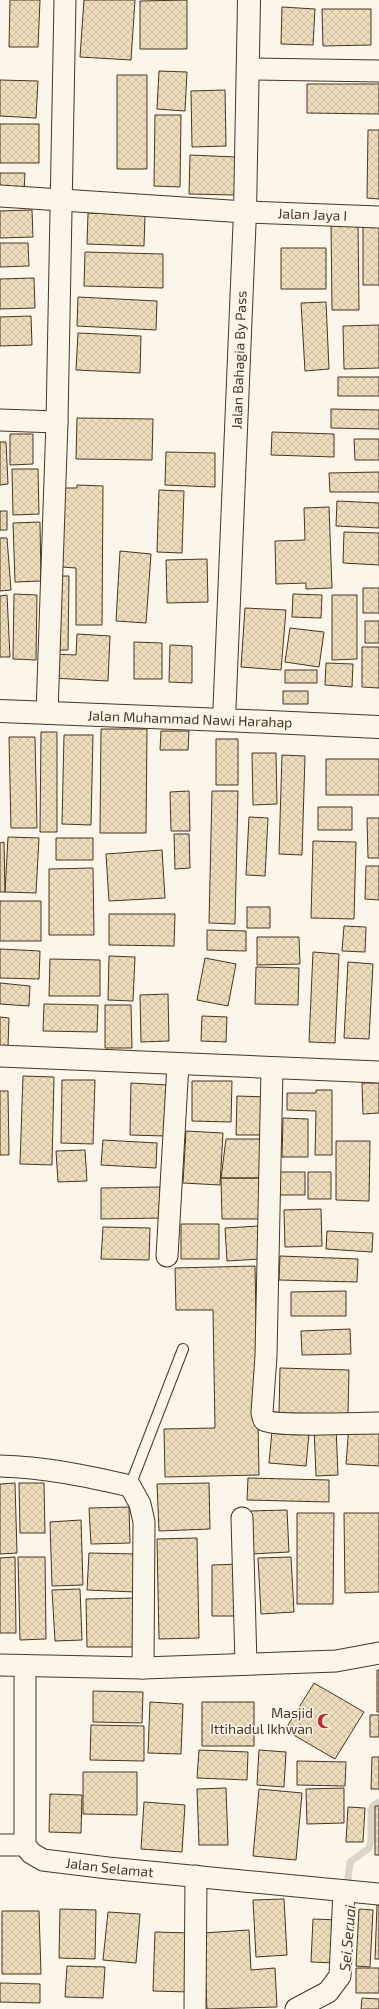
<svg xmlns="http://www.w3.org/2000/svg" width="379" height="2009" font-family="'Exo 2',sans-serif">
<defs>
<pattern id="building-cross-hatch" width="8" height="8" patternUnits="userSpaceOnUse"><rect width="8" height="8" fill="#ecdcbc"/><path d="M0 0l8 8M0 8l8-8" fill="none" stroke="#ccbda1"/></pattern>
</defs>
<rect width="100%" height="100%" fill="#fbf6e9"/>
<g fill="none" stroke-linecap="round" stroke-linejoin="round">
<path stroke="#dcd4c6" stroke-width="7" d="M350 1886 348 1878 350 1862 369 1848 371 1842V1810L373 1806 379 1802"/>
</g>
<path fill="url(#building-cross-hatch)" stroke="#4a3520" d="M10 0H40L38 47H9Z
M84 0H135L131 60 80 57Z
M187 0V49H140V1Z
M282 7 315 9 313 45 281 44Z
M322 9H371V45L323 46Z
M159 71 187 72 185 111 157 109Z
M117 75H147V169H117Z
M0 80 38 81 36 118 0 116Z
M307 84H379V114L307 113Z
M225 90 226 146 192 147 191 91Z
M155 115H181L180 187 154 186Z
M0 124H39V163H0Z
M368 130H379V199L367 198Z
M190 155 236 157 235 195 189 194Z
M0 173H25L24 192 0 191Z
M32 210 33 237 0 238V211Z
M88 213 145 215 144 246 87 244Z
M331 222H358L359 310H332Z
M363 222H379V285H363Z
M0 243H28L29 266 0 267Z
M281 248H326V289H281Z
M85 252 163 254V288L84 286Z
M34 278 35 308 0 309V279Z
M78 297 157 301 156 330 77 326Z
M326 302 329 369 305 371 301 303Z
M31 316 32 345 0 346V317Z
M379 325V368L344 369 343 326Z
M78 333 141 336 140 373 76 370Z
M338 377H379V396H338Z
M331 409 379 410V429L331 428Z
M77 418 153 419 152 460 76 459Z
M272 432 334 434V457L271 455Z
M10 434H33V464L10 465Z
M354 439H379V460H355Z
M0 442H6L8 484 0 485Z
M166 452 215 453V487L165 485Z
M12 469H38L39 514 13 515Z
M379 472V492H330L329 473Z
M77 485 103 486 102 625H76V568L61 567 62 488H77Z
M159 490 184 491 182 553 157 552Z
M337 501 379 503V528L336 526Z
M329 507 332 588 306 589V583L276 584 275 541 305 540 304 508Z
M0 511H7V530H0Z
M40 522 41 581 15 582 13 523Z
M344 532 379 533V565L343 563Z
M0 538H7L11 590 0 591Z
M120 551 151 554 146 623 116 621Z
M207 559 208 602 167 603 166 560Z
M55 576H69L68 650H55Z
M363 588H379V613H363Z
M14 594 37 595 36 660 13 659Z
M293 594 322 595 321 618 292 617Z
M7 595 10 657H0V596Z
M332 595H357V659L332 660Z
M245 608 286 610 281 670 241 667Z
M365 621H379V643H365Z
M290 628 324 632 319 667 285 662Z
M77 634 110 636 108 681 52 678 54 654 76 655Z
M134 642 162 643V679H134Z
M170 645 192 646V683L169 682Z
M362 647H379V688L362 687Z
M326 663 353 664 352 687 325 685Z
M285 670H317V683H285Z
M283 691H308V704H283Z
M101 729H147L146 833H100Z
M161 731H189L188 750H160Z
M41 732H57V832H40Z
M64 735H93L91 825 62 824Z
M9 737H35L37 828H11Z
M216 739H238V785H216Z
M252 753H276L277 804 253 805Z
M282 755 305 756 302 855 279 854Z
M326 759H379V795H326Z
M189 791 190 831H171L170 792Z
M212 791H238L235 924 209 923Z
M318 807H352V830H318Z
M249 817 268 818 265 876 246 875Z
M367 818H379V858H368Z
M174 834H189L190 868 175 869Z
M8 837 39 838 36 893 5 892Z
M56 838H93V860H56Z
M313 841 356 842 354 919 311 918Z
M4 842 5 892H0V843Z
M162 850 165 898 109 901 106 854Z
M366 866H379V900L365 899Z
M93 868 94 935H49V869Z
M0 901H41V941H0Z
M247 907H270V928H247Z
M109 914H175L174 946 109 945Z
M344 926 366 927 365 952 342 951Z
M207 930 246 931V951L207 950Z
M257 937H299L300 964 257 965Z
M0 949 40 951 39 979 0 978Z
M313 952 339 954 335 1043 309 1042Z
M109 956 135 957 133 1001 108 1000Z
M205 958 236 964 228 1006 197 1000Z
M50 959 100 960V996H49Z
M348 962 373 964 369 1039 344 1038Z
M256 967 299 968 298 1005 255 1004Z
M0 983 30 986 29 1006 0 1004Z
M168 994 169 1041 141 1042 140 995Z
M44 1004 98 1005 97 1032 43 1031Z
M105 1005H131L132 1048H105Z
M202 1016 227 1017 226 1042 201 1041Z
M0 1017 9 1018 8 1047H0Z
M23 1076 54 1077 52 1165 20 1164Z
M62 1080H95L93 1144 61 1143Z
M192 1081H232L231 1122 192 1121Z
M131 1083 167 1085 165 1136 130 1135Z
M362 1083H379V1113L363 1114Z
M316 1090H332V1155H315L316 1111 287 1110V1093H316Z
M0 1091H8L9 1155H0Z
M237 1096 267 1097V1135H236Z
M283 1118 308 1119V1157H282Z
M186 1131 223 1133 220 1185 183 1183Z
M226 1139H269L265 1178H221Z
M103 1140 157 1143 156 1168 101 1165Z
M336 1141H370L369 1201 336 1200Z
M85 1150 87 1181 58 1182 56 1151Z
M280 1172H305V1195H280Z
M308 1172H331V1199H308Z
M221 1178H265V1219H222Z
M160 1187 161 1218 101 1219V1188Z
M321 1209 322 1246 285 1247 284 1210Z
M181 1224H219V1259H181Z
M259 1226 261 1259 227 1261 225 1228Z
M103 1227 150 1228 149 1260 101 1259Z
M327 1231 373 1233 372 1252 326 1249Z
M280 1256 358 1259 357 1282 279 1280Z
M255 1266 259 1475 165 1477 164 1429 215 1428 213 1310H176L175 1268Z
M346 1291V1316H291V1292Z
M350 1329 351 1354 302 1355 301 1331Z
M280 1368 349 1370 348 1414 279 1413Z
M349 1425 379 1427V1466L346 1464Z
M314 1427H336L338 1475 316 1476Z
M272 1431 309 1434 306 1466 269 1463Z
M248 1478 329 1480V1502L247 1500Z
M15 1483 17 1553 0 1554V1484Z
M19 1483H44L45 1533H20Z
M209 1483 210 1529 159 1531 157 1484Z
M129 1507 130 1543 91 1544 89 1508Z
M287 1510 289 1552 251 1554 250 1511Z
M297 1513H334L333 1604H297Z
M344 1513H379V1592L345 1593Z
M81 1520 83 1585 52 1586 50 1522Z
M197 1538 199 1638 159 1639 157 1539Z
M89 1553 136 1554 135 1592 87 1590Z
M15 1557 16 1633H0V1558Z
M18 1557H45L46 1639 20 1640Z
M291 1557 294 1612 261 1614 258 1558Z
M241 1564 242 1616H212V1565Z
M80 1589 82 1640 55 1641 52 1590Z
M137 1598 138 1647H87L86 1599Z
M377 1670H379V1712H377Z
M314 1683 364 1712 335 1759 285 1730Z
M93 1691 143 1692 142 1723 93 1722Z
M150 1702 183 1704 181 1754 148 1753Z
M202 1702H254V1746H202Z
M370 1715H379V1737H370Z
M91 1725 144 1726V1761L90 1760Z
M199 1750 248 1752 247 1780 197 1778Z
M259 1750 286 1752 284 1787 257 1785Z
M372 1757H379V1789H371Z
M297 1761 346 1762 345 1786 297 1785Z
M83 1772H137V1815L83 1814Z
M226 1788 228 1845H199L197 1789Z
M344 1788V1823L307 1824 306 1789Z
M259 1789 302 1793 296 1860 253 1856Z
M50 1794 82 1795 81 1833 49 1832Z
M144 1802 185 1805 182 1852 141 1849Z
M375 1806H379V1855H375Z
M348 1807 365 1808 363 1842H346Z
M284 1899 287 1955 256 1957 253 1900Z
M377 1905H379V1959H375Z
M60 1909 96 1910 95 1959 59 1958Z
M359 1909 373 1910 370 1967 356 1966Z
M2 1911H39L41 1974H2Z
M108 1912 140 1914 136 1963 103 1960Z
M313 1919 338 1920 336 1963 311 1962Z
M249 1930 251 1970 275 1968 277 2007 207 2009 203 1933Z
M155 1932 192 1933 190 1992 153 1991Z
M67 1966 105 1967 103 1998 65 1997Z
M356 1968H379V1993H356Z
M0 1983 40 1984V2003L0 2002Z
M362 1998 379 1999V2009H361Z"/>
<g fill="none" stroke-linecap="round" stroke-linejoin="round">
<defs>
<path id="service" d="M130 1486 183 1349"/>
<g id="minor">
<path d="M248 69 379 71"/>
<path id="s1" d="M0 196 245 212 379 217"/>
<path d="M0 420 57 422"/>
<path d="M47 713 57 422 65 0"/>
<path d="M0 1056 379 1072"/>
<path d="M272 1068 266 1356 262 1413 264 1420C276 1427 360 1423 379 1423"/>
<path d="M167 1256 178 1064"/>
<path d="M0 1466C44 1467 87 1476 130 1486L140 1504 144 1522 143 1668"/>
<path d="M242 1518 246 1664"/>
<path d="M0 1665 143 1668 336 1661 379 1653"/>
<path id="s2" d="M25 1666V1845L31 1853 43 1860 108 1868 379 1894"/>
<path d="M0 1845H25"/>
<path d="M195 2009 196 1876"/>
<path d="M296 2009 328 1992 340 1976 344 1891"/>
</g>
<path id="tertiary" d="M0 711 224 720"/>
<path id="secondary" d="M249 0 245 212 224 720 379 727"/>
</defs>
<use href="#service" stroke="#4a3520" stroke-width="12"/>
<use href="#minor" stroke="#4a3520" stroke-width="23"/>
<use href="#tertiary" stroke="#4a3520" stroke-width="24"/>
<use href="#secondary" stroke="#4a3520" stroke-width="24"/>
<use href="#service" stroke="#fbf6e9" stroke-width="10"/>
<use href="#minor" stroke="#fbf6e9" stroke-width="21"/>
<use href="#tertiary" stroke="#fbf6e9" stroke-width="22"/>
<use href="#secondary" stroke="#fbf6e9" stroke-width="22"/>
</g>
<defs>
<symbol id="mosque-bare" viewBox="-9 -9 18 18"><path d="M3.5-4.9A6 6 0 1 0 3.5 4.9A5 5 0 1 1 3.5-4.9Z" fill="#c62828" stroke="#fbf6e9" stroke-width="2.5" paint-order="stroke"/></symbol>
</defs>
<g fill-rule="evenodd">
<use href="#mosque-bare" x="314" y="1710" width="22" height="22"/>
</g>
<g text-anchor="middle" stroke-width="3" stroke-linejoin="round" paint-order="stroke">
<g font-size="14" fill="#4a3520" stroke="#fbf6e9">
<text dy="5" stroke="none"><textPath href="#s1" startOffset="313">Jalan Jaya I</textPath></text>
<text transform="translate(239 360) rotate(-88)" y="5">Jalan Bahagia By Pass</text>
<text transform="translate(190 719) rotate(2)" y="5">Jalan Muhammad Nawi Harahap</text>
<text dy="5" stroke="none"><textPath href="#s2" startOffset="270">Jalan Selamat</textPath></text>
</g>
<g font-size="14" fill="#4a3520" stroke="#fbf6e9" text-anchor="end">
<text x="313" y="1718">Masjid<tspan x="313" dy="16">Ittihadul Ikhwan</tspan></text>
</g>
<g font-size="15" font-style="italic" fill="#4a3520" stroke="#fbf6e9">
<text transform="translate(348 1938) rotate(-85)" y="5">Sei Seruai</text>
</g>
</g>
</svg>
